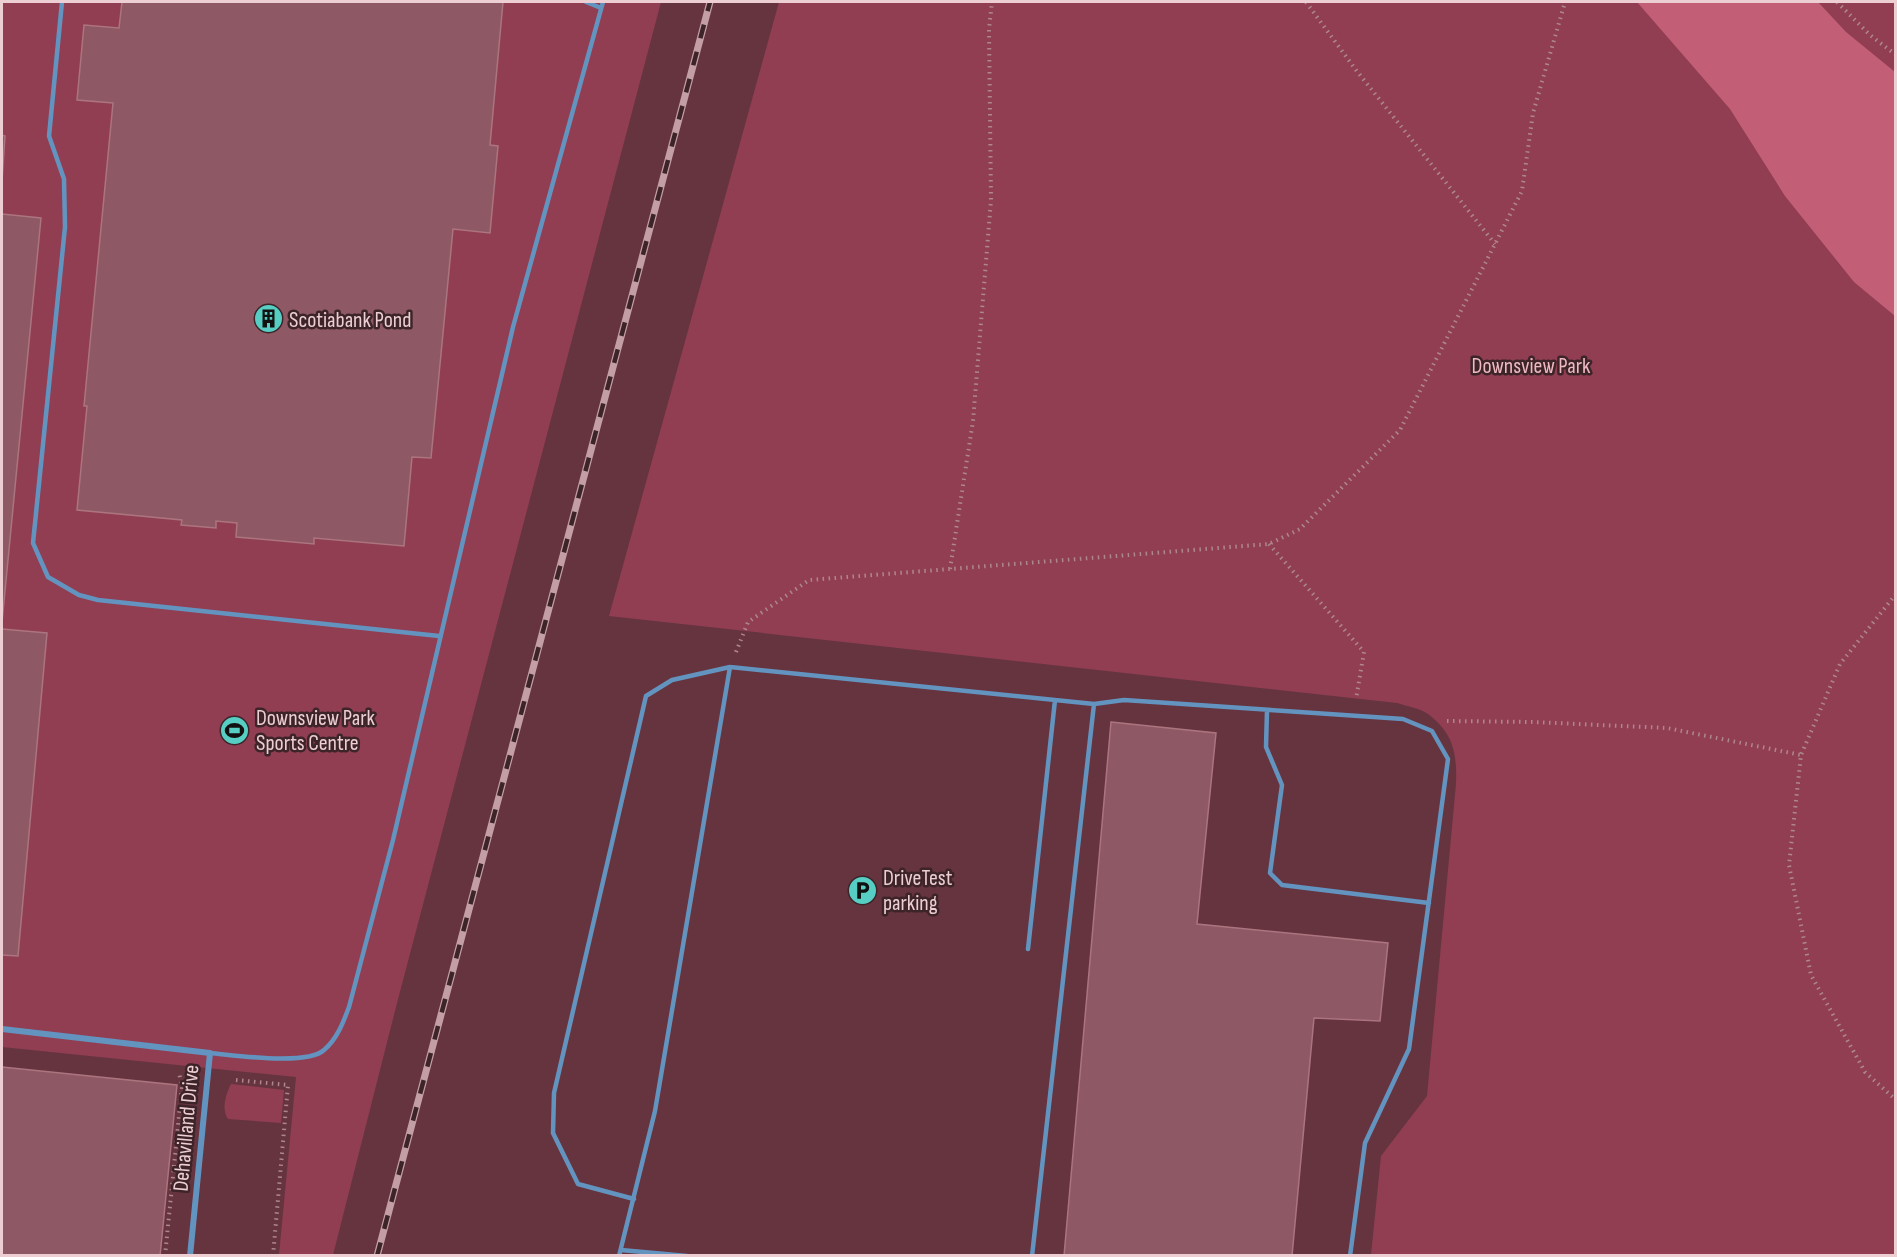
<svg xmlns="http://www.w3.org/2000/svg" width="1897" height="1257" font-family="'Sofia Sans Condensed',sans-serif">
<rect width="100%" height="100%" fill="#66343f"/>
<path fill="#913e53" d="M2 2H661L397 1003 333 1255H279L296 1077 2 1047Z
M779 2H1895V1255H1371L1381 1156 1427 1096 1456 784C1457 753 1454 734 1428 714 1420 708 1406 706 1397 703L609 616Z
M231 1084 284 1090 281 1123 228 1119C221 1109 226 1094 231 1084Z"/>
<path fill="#c25f76" d="M1637 2H1818L1846 32 1895 72V316L1854 282 1785 196 1730 109Z"/>
<path fill="#8e5964" stroke="#ac747e" stroke-width="1.5" d="M122 2H503L490 145 498 146 490 233 453 229 431 458 412 457 404 546 314 538V544L236 537 237 523 216 521V528L181 525 182 520 77 510 87 406H84L113 103 77 100 84 25 119 28Z
M2 135 5 136 2 181Z
M2 214 41 218 2 622Z
M2 629 47 633 18 956 2 955Z
M1111 722 1216 733 1197 924 1388 943 1380 1021 1314 1018 1292 1256H1064Z
M2 1067 177 1085 160 1256H2Z"/>
<g fill="none" stroke-linecap="round" stroke-linejoin="round">
<path stroke="#ae878e" stroke-width="4" stroke-dasharray="1.5 4.5" stroke-linecap="butt" d="M1306 2 1356 70 1495 244
M1837 2 1870 35 1896 55
M1269 544 1364 652 1356 699
M950 569 973 421 991 200 989 29 992 2
M1896 594 1840 664 1801 755 1789 865 1811 975 1865 1072 1896 1100
M736 652 748 622 809 580 1269 544 1300 529 1400 430 1522 191 1533 113 1565 2
M1447 721 1532 722 1667 728 1801 755
M236 1080 288 1085 273 1256
M165 1256 182 1086 179 1073"/>
<path stroke="#6394c0" stroke-width="4.5" d="M62 2 49 136 64 179 65 227 33 543 48 577 79 595 98 600 439 636
M586 2 601 8
M1267 710 1266 747 1282 785 1270 873 1282 885 1429 903
M1028 949 1055 700
M210 1053C234 1055 307 1066 324 1050 337 1039 343 1023 349 1007L393 840 513 327 603 2
M634 1199 578 1184 553 1133 554 1093 646 696 672 680 730 667
M621 1250 687 1256
M619 1256 655 1111 730 667 1094 704 1124 700 1403 719 1432 731 1448 759 1409 1049 1365 1143 1350 1256
M1032 1256 1094 704"/>
<path stroke="#6394c0" stroke-width="6" d="M2 1029 210 1053 190 1256"/>
<defs>
<path id="rail" d="M377 1256 710 2"/>
</defs>
<use href="#rail" stroke="#c39ea5" stroke-width="7"/>
<use href="#rail" stroke="#3c2429" stroke-width="4.5" stroke-dasharray="14" stroke-linecap="butt"/>
</g>
<defs>
<symbol id="building-disc" viewBox="-11 -11 22 22"><circle r="9.5" fill="#56cec3" stroke="#3c2429"/><path d="M-4-6H4V6H1V3H-1V6H-4ZM-2.5-4.3h1.7v1.8h-1.7ZM.8-4.3h1.7v1.8H.8ZM-2.5-1h1.7V.8h-1.7ZM.8-1h1.7V.8H.8Z" fill="#111"/></symbol>
<symbol id="stadium-disc" viewBox="-11 -11 22 22"><circle r="9.5" fill="#56cec3" stroke="#3c2429"/><path d="M0-5a6.5 5 0 1 0 0 10a6.5 5 0 1 0 0-10ZM-3.5-1.8h7v3.6h-7Z" fill="#111"/></symbol>
<symbol id="parking-disc" viewBox="-11 -11 22 22"><circle r="9.5" fill="#56cec3" stroke="#3c2429"/><path d="M-3.5-5.5H1a3.5 3.5 0 0 1 0 7H-1V5.5H-3.5ZM-1-3.4V-.6H.8a1.4 1.4 0 0 0 0-2.8Z" fill="#111"/></symbol>
</defs>
<g fill-rule="evenodd">
<use href="#building-disc" x="252" y="302" width="33" height="33"/>
<use href="#stadium-disc" x="218" y="714" width="33" height="33"/>
<use href="#parking-disc" x="846" y="874" width="33" height="33"/>
</g>
<g text-anchor="middle" stroke-width="5" stroke-linejoin="round" paint-order="stroke">
<g font-size="22" fill="#edced3" stroke="#3c2429" text-anchor="start">
<text x="289" y="327">Scotiabank Pond</text>
<text x="256" y="725">Downsview Park<tspan x="256" dy="25">Sports Centre</tspan></text>
<text x="883" y="885">DriveTest<tspan x="883" dy="25">parking</tspan></text>
</g>
<g font-size="22" fill="#efb9c2" stroke="#3c2429">
<text x="1531" y="373">Downsview Park</text>
</g>
<g font-size="22" fill="#edced3" stroke="#3c2429">
<text transform="translate(185 1128) rotate(-85)" y="8">Dehavilland Drive</text>
</g>
</g>
<rect width="1897" height="1257" fill="none" stroke="#edced3" stroke-width="6"/>
</svg>
